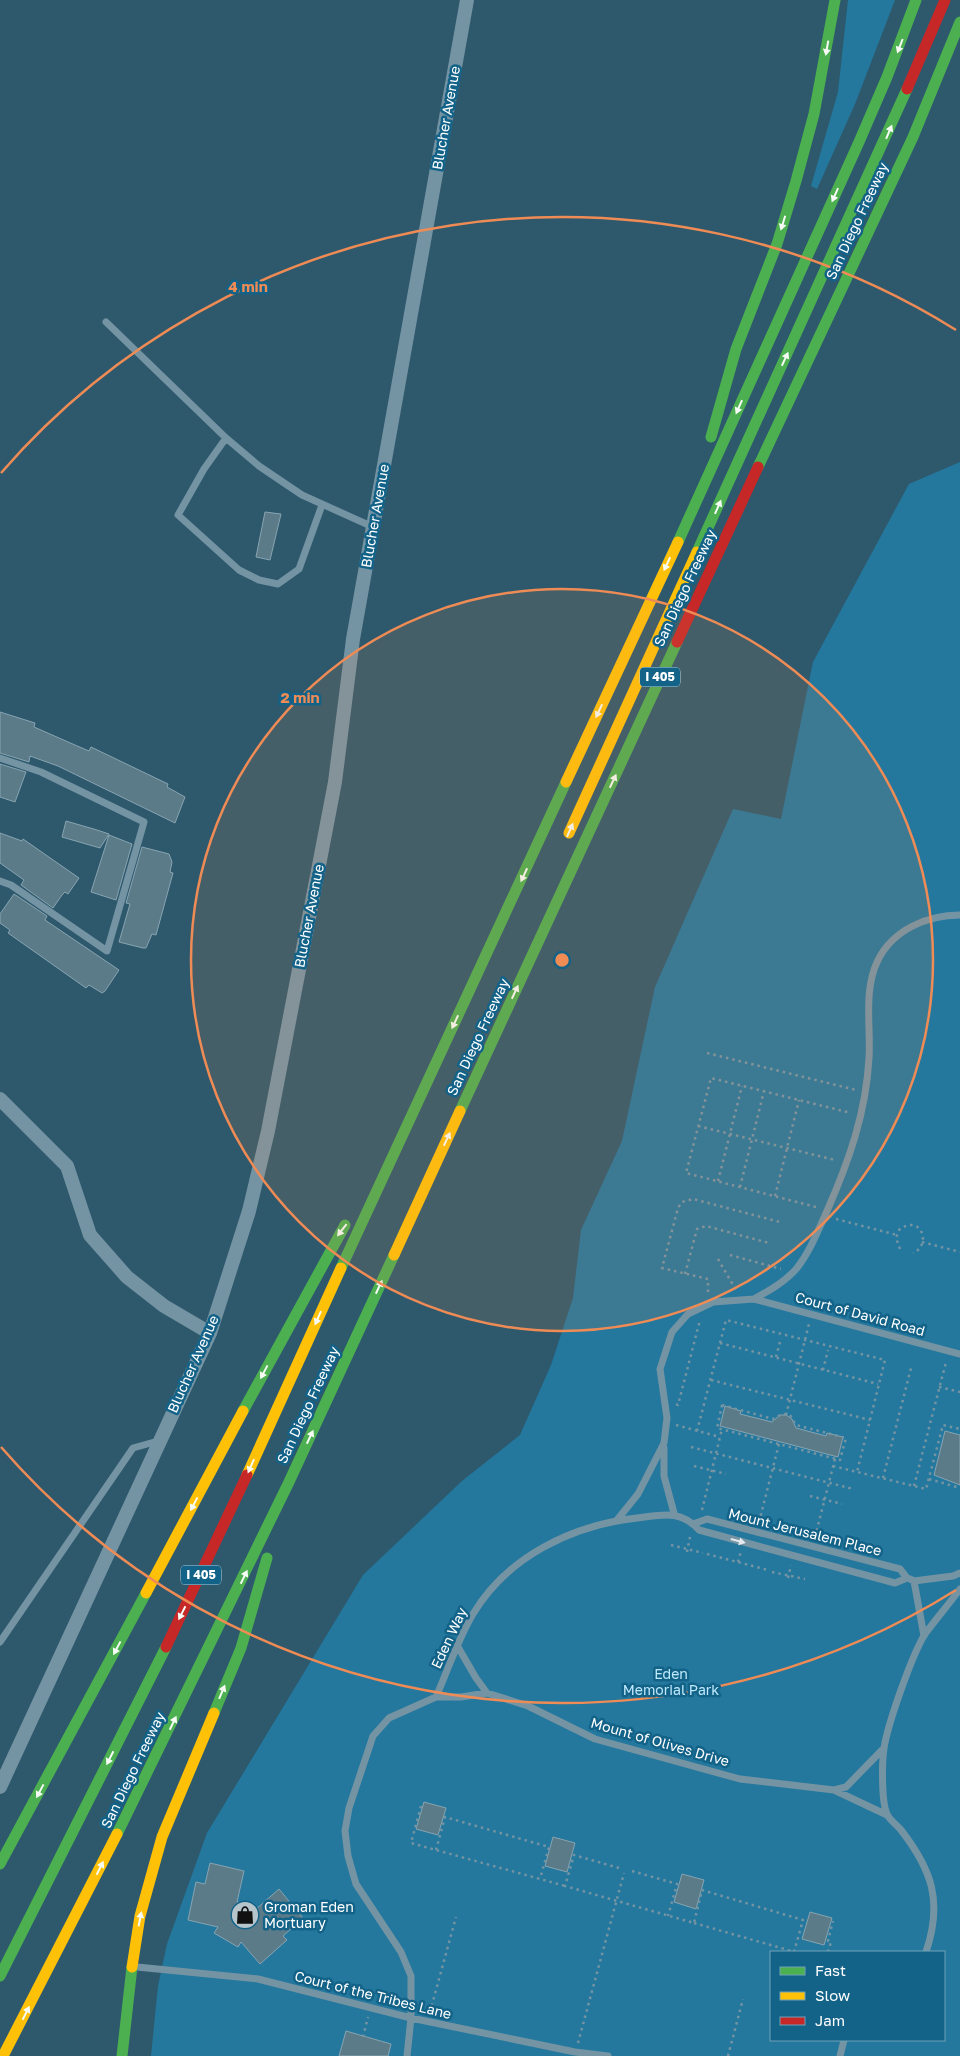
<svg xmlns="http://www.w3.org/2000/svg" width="960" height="2056" font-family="'Golos Text',sans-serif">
<rect width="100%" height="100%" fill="#2e596d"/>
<path fill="#24789e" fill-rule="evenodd" d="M848 0H895L855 104 817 189 811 186 838 92Z
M960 462V2056H151L158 1986 167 1944 207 1833 363 1575 462 1481 520 1435 551 1365 573 1298 581 1230 622 1141 655 987 733 809 781 819 813 662 909 484ZM771 1952H944V2040H771Z"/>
<path fill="#5b7b89" stroke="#88a4b1" d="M265 512 281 514 270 560 256 557Z
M0 712 35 723 34 727 75 745 89 751 91 747 168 784 167 787 185 797 175 823 58 766 30 756 29 762 0 753Z
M0 764 26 772 15 802 0 797Z
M66 821 97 830 109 834 100 848 62 837Z
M0 833 22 841 23 839 79 878 68 894 65 892 62 895 53 908 21 885 24 880 0 863Z
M109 835 132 844 116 900 91 892Z
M142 847 169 854 172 862 170 872 173 873 156 935 152 934 146 948H143L119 942 130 904 126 903Z
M14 894 47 916 45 920 119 970 105 991 102 993 89 985 86 988 8 933 10 930 0 923V914Z
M725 1406 741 1411 740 1414 772 1422 780 1415H786L792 1419 796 1428 826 1436 827 1433 843 1437 838 1457 720 1426Z
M945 1431 960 1435V1485L934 1475Z
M424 1802 446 1808 438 1835 416 1829Z
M553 1837 575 1843 567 1872 545 1866Z
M210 1863 244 1871 237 1902 247 1903 254 1911 279 1889 303 1918 283 1936 287 1940 260 1964 241 1942 238 1947 214 1933 218 1927 188 1920 196 1882 205 1884Z
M682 1874 704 1880 696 1909 674 1902Z
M810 1912 832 1918 824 1945 802 1939Z
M346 2031 391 2044 388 2056H339Z"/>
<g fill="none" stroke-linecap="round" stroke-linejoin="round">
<path stroke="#7594a3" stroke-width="2.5" stroke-dasharray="2.5 4" stroke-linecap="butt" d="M707 1053 856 1090
M698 1126 835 1160
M718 1181 742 1086
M740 1187 764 1091
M775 1196 799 1100
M816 1207 686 1173 711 1078 851 1113
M836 1219 897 1235
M922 1242 960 1252
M900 1249 896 1238 899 1230C920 1213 933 1244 913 1253
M730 1255 781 1269
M718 1259 736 1290
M685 1274 697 1229 706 1226 769 1243
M708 1292V1279L662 1268 678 1208 682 1202 693 1199 780 1222
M720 1343 878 1384
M776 1357 781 1338
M823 1370 828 1350
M711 1380 870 1420
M939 1387 960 1392
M676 1404 678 1405 700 1320
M722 1405 773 1419 782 1414 790 1415 796 1425 846 1438 840 1460 717 1428Z
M786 1415 809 1324
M676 1425 720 1437
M697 1431 726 1320 885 1360 857 1472
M691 1447 853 1489
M694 1466 726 1474
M833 1466 926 1489 943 1425 960 1429
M883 1478 911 1368
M929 1479 960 1488
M914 1486 946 1362
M810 1496 842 1504
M702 1510 722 1429
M759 1522 779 1444
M815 1537 835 1459
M671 1545 703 1553
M687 1552 690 1537
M707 1554 768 1570
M738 1562 741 1551
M772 1572 805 1579
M788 1578 791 1565
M421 1806 411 1843 565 1886
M436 1850 445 1817 549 1847 540 1879
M619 1868 574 1855 565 1886 694 1923 702 1890 803 1920 794 1952
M632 1871 677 1884 668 1916
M694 1923 795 1952
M828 1952 831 1942 828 1941 833 1921
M430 2012 456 1917
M363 2037 368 2017
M578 2043 624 1873
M728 2056 743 1999"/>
<path stroke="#7594a3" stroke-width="7" d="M106 322 226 438
M322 505 299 569 278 584 259 580 239 570 178 515 204 469 226 438 259 466 302 495 373 527
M0 758 41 772 144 822 107 951 11 885 0 881
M754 1299C770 1290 785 1282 797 1268 810 1251 818 1231 827 1211 849 1161 866 1113 869 1058 871 1027 863 990 878 960 893 930 927 915 960 915
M664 1448V1476L674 1513
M617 1520 638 1494 664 1443 667 1418 660 1369 672 1332 688 1314 713 1302 754 1299 960 1354
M910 1579 914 1581 953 1576 960 1573
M914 1581 924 1636
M0 1642 133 1448 158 1441
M458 1647 476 1678 487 1693
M436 1697C448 1670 458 1639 473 1614 507 1557 572 1525 637 1518 662 1515 680 1509 699 1530L895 1583 907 1578 900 1569 707 1519 693 1524
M834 1790 846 1787 884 1748
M926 1952C943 1902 932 1870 901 1830 897 1825 891 1821 888 1816 881 1805 882 1762 884 1748 888 1723 912 1655 925 1634 936 1619 949 1604 960 1589
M137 1967 258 1979 411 2018 575 2052 608 2056
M407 2056 411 2018V1976L401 1952 356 1884 348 1856 345 1831 349 1808 373 1736 389 1718 436 1697H461L487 1693 528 1706 595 1739 740 1779 834 1790 887 1815
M840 2056 844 2040"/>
<path stroke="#7594a3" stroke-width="14" d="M0 1099 67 1166 90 1235 127 1277 164 1306 210 1333
M0 1787 210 1333 249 1211 268 1131 335 782 353 639 467 0"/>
<path stroke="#4caf50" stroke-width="11" d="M711 437 736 349 777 244 796 181 814 114 835 0
M758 467 913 137 960 22
M678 542 859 142 887 77 916 0
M697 552 907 89
M460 1111 677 642
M341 1268 566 782
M243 1411 345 1225
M214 1713 241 1648 267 1558
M117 1834 289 1482 394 1255
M0 1864 146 1593
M0 1976 166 1647
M122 2056 132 1967"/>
<path stroke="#ffc107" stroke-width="11" d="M566 782 678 542
M569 833 697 552
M394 1255 460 1111
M247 1475 341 1268
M146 1593 243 1411
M132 1967 140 1916 162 1837 214 1713
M3 2056 117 1834"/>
<path stroke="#c62828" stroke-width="11" d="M907 89 945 0
M677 642 758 467
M166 1647 247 1475"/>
</g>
<defs><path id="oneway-solid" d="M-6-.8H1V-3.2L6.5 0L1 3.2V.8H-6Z" transform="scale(1.25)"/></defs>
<g fill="#f6fbf6">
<use href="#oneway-solid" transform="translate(900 46) rotate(111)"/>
<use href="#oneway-solid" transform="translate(827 48) rotate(100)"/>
<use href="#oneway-solid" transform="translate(889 132) rotate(-67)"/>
<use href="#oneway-solid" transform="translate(835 195) rotate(114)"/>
<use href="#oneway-solid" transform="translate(783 223) rotate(107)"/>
<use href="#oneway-solid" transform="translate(785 359) rotate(-65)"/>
<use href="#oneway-solid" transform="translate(739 407) rotate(114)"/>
<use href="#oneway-solid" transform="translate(718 507) rotate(-66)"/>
<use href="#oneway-solid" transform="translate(667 564) rotate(115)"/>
<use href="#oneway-solid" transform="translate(599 711) rotate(115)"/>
<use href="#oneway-solid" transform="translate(613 781) rotate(-65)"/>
<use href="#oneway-solid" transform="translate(570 830) rotate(-66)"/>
<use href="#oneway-solid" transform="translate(524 875) rotate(115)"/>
<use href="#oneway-solid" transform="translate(515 992) rotate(-65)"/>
<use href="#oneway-solid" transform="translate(455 1022) rotate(115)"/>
<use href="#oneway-solid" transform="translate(447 1139) rotate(-65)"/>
<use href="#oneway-solid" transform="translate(342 1230) rotate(128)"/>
<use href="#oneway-solid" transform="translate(379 1287) rotate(-65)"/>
<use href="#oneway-solid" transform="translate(318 1318) rotate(114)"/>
<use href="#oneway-solid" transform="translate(264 1372) rotate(118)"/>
<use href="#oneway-solid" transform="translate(310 1437) rotate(-65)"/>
<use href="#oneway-solid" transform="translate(251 1466) rotate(114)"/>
<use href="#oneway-solid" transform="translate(194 1504) rotate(118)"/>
<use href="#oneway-solid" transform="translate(244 1577) rotate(-64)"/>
<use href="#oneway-solid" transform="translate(182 1613) rotate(117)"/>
<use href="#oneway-solid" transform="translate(117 1648) rotate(118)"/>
<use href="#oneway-solid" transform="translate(222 1692) rotate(-67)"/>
<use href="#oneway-solid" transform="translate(173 1723) rotate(-64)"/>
<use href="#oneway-solid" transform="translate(110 1758) rotate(117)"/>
<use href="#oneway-solid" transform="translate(40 1791) rotate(118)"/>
<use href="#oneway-solid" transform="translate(100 1868) rotate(-63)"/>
<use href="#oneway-solid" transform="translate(140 1919) rotate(-79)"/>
<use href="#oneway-solid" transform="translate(26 2013) rotate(-63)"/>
</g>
<use fill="#e3eaed" href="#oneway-solid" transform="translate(738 1541) rotate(15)"/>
<circle cx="562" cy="960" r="371" fill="#ef8b55" fill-opacity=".12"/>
<g fill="none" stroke="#ef8b55" stroke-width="2.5">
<circle cx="562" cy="960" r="371"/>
<path d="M956 1590A743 743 0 0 1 1 1447M1 473A743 743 0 0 1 956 330"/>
</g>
<defs>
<symbol id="shop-disc" viewBox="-11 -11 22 22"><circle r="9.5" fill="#b6c5cc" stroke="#136288"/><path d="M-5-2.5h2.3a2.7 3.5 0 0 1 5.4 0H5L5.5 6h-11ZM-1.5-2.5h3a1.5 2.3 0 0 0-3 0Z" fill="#111"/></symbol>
</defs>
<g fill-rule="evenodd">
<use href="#shop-disc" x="229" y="1899" width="32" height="32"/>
</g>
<g text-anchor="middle" stroke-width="5" stroke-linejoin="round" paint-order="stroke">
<g fill="#136288" stroke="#b8d0db" stroke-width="1">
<rect x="640" y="667.5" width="40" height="19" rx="4"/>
<rect x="181" y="1565.5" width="40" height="19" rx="4"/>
</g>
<g font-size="12" font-weight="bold" fill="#fff">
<text x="660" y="681">I 405</text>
<text x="201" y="1579">I 405</text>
</g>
<g font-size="14" fill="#fff" stroke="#136288">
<text transform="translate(446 118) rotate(-80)" y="5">Blucher Avenue</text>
<text transform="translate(857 221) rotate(-65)" y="5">San Diego Freeway</text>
<text transform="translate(375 516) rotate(-80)" y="5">Blucher Avenue</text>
<text transform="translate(685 588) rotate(-65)" y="5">San Diego Freeway</text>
<text transform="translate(309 916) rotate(-79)" y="5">Blucher Avenue</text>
<text transform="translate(478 1037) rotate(-65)" y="5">San Diego Freeway</text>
<text transform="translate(860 1314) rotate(15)" y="5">Court of David Road</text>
<text transform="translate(193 1364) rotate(-66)" y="5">Blucher Avenue</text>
<text transform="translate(308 1405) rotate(-65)" y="5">San Diego Freeway</text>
<text transform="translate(805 1532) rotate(14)" y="5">Mount Jerusalem Place</text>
<text transform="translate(449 1638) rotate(-65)" y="5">Eden Way</text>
<text transform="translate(660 1742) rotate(16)" y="5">Mount of Olives Drive</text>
<text transform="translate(133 1770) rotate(-64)" y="5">San Diego Freeway</text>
<text transform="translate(373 1995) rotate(14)" y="5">Court of the Tribes Lane</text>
</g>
<g font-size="14" fill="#bee9fc" stroke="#136288">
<text x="671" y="1679">Eden<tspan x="671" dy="16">Memorial Park</tspan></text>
</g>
<g font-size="14" fill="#fff" stroke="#136288" text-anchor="start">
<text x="264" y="1912">Groman Eden<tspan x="264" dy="16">Mortuary</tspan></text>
</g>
</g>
<circle cx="562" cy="960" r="8" fill="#ef8b55" stroke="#136288" stroke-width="2.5"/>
<g font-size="15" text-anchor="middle" font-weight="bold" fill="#ef8b55" stroke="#136288" stroke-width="5" stroke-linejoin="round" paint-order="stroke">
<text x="248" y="292">4 min</text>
<text x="300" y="703">2 min</text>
</g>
<rect x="770" y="1951" width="175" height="90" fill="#136288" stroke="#71a1b8"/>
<rect x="780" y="1967" width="25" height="8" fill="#4caf50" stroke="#71a1b8"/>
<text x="815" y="1976" font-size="15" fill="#ffffff">Fast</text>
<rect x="780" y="1992" width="25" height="8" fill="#ffc107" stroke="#71a1b8"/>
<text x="815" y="2001" font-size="15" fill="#ffffff">Slow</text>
<rect x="780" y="2017" width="25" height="8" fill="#c62828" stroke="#71a1b8"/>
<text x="815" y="2026" font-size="15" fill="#ffffff">Jam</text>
</svg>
